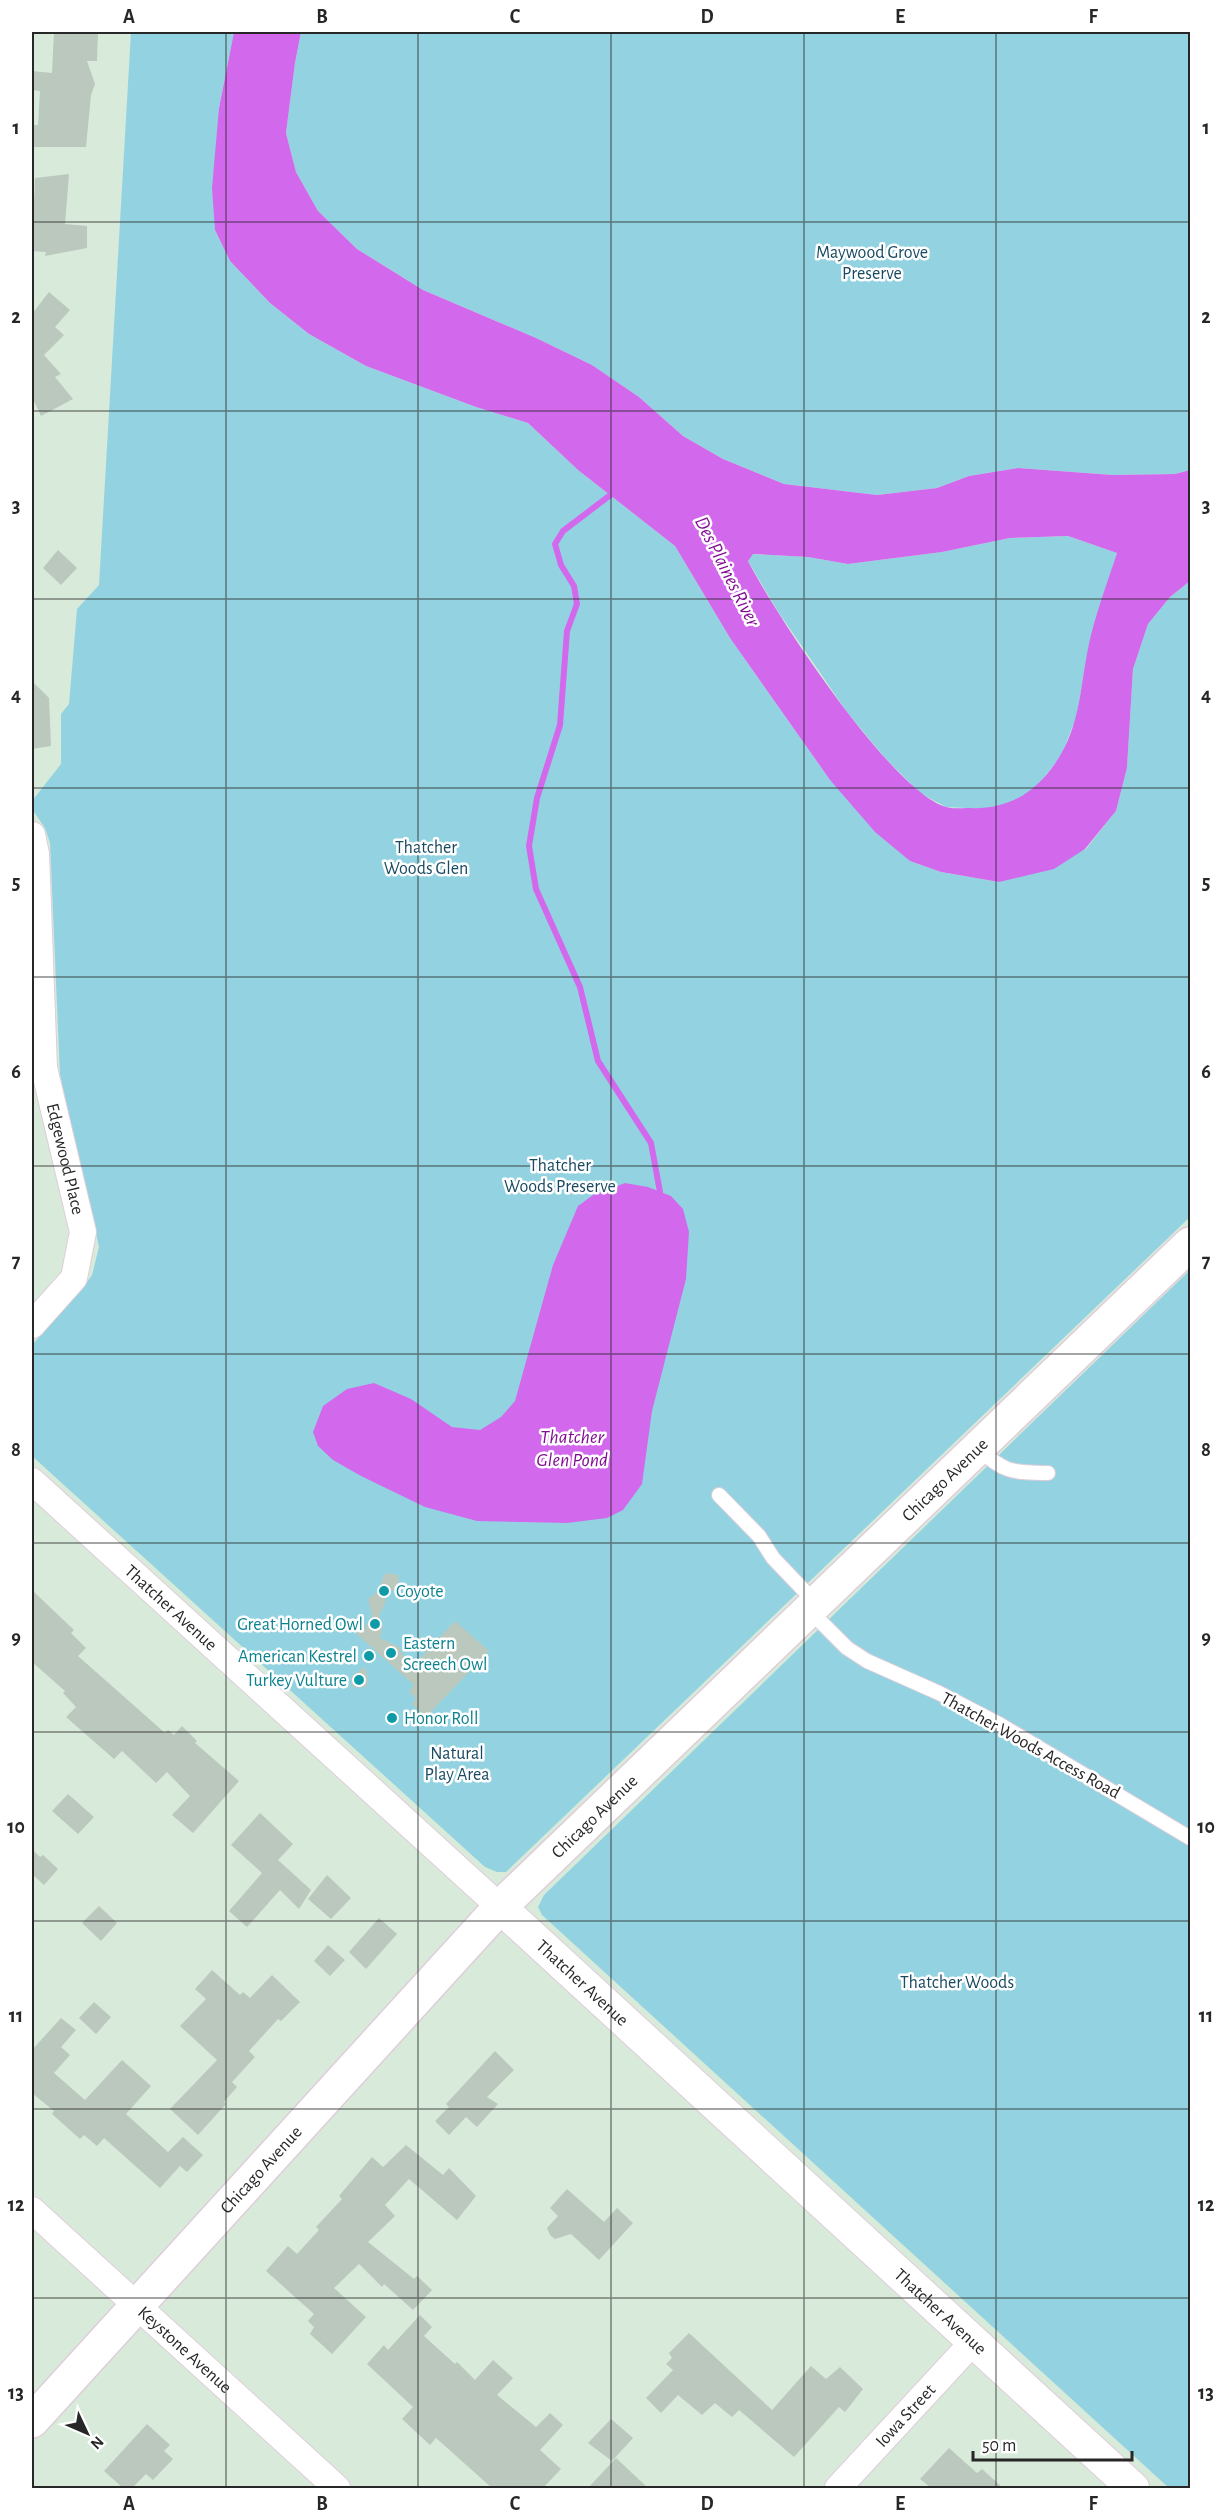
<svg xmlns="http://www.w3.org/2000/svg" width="1222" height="2520" font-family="'Alegreya Sans',sans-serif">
<rect width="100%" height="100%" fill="#d8eada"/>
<path fill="#93d3e1" d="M131 32H234L219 108 215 230 230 261 270 303 309 334 366 366 476 407 528 423 578 470 675 546 730 638 830 780 910 861 941 872 999 882 1086 849 1116 811 1127 768 1133 669 1148 624 1170 597 1190 581V1217L506 1872H497L485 1867 32 1456V1345L87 1282 92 1275 99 1247 60 1075 50 843 45 828 32 809V801L61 764V714L69 704 77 609 99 585Z
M301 32H1190V470L1175 474 1113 475 1018 468 969 476 937 488 877 495 784 484 723 459 683 436 639 397 592 365 536 338 423 290 357 249 318 211 296 172 286 133 295 63Z
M1068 536 1117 553 1091 636 1076 718 1062 754 1040 783 1017 801 986 809 946 807 920 793 885 758 847 712 777 610 748 561 752 554 808 557 848 564 942 552 1010 538Z
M1190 1270V2488H1169L542 1915 538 1907 544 1895Z"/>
<path fill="#d269ed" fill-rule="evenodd" d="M234 32H301L295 63 286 133 296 172 318 211 357 249 423 290 536 338 592 365 639 397 683 436 723 459 784 484 877 495 937 488 969 476 1018 468 1113 475 1175 474 1190 470V581L1170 597 1148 624 1133 669 1127 768 1116 811 1085 849 1054 869 999 882 941 872 910 861 875 832 830 780 730 638 675 546 578 470 528 423 476 407 366 366 309 334 270 303 230 261 215 230 212 188 219 108ZM1068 536 1117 553C1108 580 1098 608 1091 635 1081 674 1082 719 1061 754 1040 790 1011 810 969 808 962 808 952 809 946 807 891 791 776 615 748 561L753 554 808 557 848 564 942 552 1010 538Z
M625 1183 648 1187 671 1196 683 1209 689 1232 686 1279 652 1411 642 1484 623 1510 607 1518 567 1523 477 1521 425 1507 361 1476 333 1460 318 1446 313 1432 323 1406 347 1389 374 1383 411 1399 452 1427 480 1430 501 1417 515 1401 553 1265 578 1206 593 1195Z"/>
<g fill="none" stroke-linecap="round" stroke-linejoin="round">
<path stroke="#d269ed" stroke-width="6" d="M617 490 563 531 555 544 561 565 574 586 577 604 567 631 560 725 537 798 529 846 536 889 580 987 598 1061 651 1143 660 1192"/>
</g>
<path fill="#bbc8bd" d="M54 32H98L97 61H87L95 84 91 95 86 147H32V125H38L40 91 32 90V71L52 73Z
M69 174 65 224 87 226V248L45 256 46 252 32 251 35 178Z
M49 292 70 310 55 327 64 335 44 355 61 374 55 377 73 399 41 416 32 397V314Z
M58 550 77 568 61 585 43 568Z
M32 681 49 698 51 746 32 749Z
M386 1573 398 1575 399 1581 396 1589 386 1593 385 1604 379 1615 383 1625 380 1638 399 1647 410 1669 455 1621 489 1651 426 1717 412 1704 416 1699 409 1691 414 1685 351 1629 352 1626 363 1631 372 1616 368 1599 382 1588V1579Z
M32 1590 74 1630 71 1633 86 1648 78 1656 165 1733 168 1730 174 1735 182 1726 197 1741 195 1743 239 1781 193 1833 172 1815 190 1796 167 1772 156 1783 122 1751 114 1759 66 1717 76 1707 63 1693 65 1691 32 1662Z
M365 1667 368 1681 366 1687 354 1688 351 1682 352 1676Z
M68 1794 94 1817 78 1834 52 1811Z
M260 1813 293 1844 278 1860 311 1890 299 1909 280 1890 247 1927 229 1911 262 1873 231 1845Z
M32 1849 40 1857 43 1855 58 1869 44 1885 32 1874Z
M327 1875 351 1898 331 1919 308 1899Z
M99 1906 117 1923 101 1941 82 1923Z
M379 1918 397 1934 366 1969 349 1952Z
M328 1945 345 1960 330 1976 314 1961Z
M212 1970 240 1995 243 1992 250 1998 272 1975 300 2002 281 2021 278 2019 249 2051 255 2057 232 2082 237 2087 224 2102 226 2104 198 2135 170 2109 217 2060 180 2026 206 1999 195 1989Z
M94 2002 111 2017 96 2034 79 2018Z
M61 2018 76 2030 61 2047 70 2055 54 2073 85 2100 122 2060 151 2086 126 2114 168 2152 183 2137 203 2155 187 2172 180 2166 160 2188 104 2138 97 2146 84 2135 80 2139 52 2114 54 2111 32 2093V2050Z
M495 2051 514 2070 487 2097 498 2104 477 2127 466 2117 449 2135 435 2121 449 2107 446 2104Z
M406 2145 443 2175 449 2168 476 2196 457 2220 409 2179 385 2205 395 2216 368 2242 414 2279 417 2276 432 2290 413 2310 384 2284 382 2287 359 2264 334 2288 366 2317 332 2354 310 2334 314 2327 308 2321 314 2314 266 2271 288 2246 297 2254 319 2230 316 2227 342 2199 339 2196 372 2157 383 2167Z
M567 2189 604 2222 617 2208 633 2223 599 2260 571 2234 555 2239 550 2235 547 2228 558 2216 550 2208Z
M420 2315 432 2327 424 2336 455 2364 457 2362 475 2380 493 2360 513 2378 497 2395 536 2427 550 2413 563 2425 540 2450 561 2469 543 2488H492L436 2438 430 2445 402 2419 413 2407 367 2364 384 2345 388 2350Z
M689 2333 772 2410 811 2366 826 2379 840 2367 863 2389 845 2412 839 2407 794 2457 739 2410 732 2417 715 2403 702 2415 678 2395 661 2413 646 2398 673 2370 666 2364 672 2358 669 2353Z
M611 2419 633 2438 612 2461 588 2443Z
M147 2424 170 2445 164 2451 173 2459 153 2480 146 2474 132 2488H123L104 2471Z
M949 2448 977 2473 982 2469 1003 2488H931L920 2479Z
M616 2458 648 2488H588Z"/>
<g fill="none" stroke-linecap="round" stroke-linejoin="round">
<defs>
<path id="service" d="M977 1449C1008 1473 1009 1472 1048 1473
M719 1495 759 1536 773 1558 816 1603
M809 1610 847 1648 867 1661 939 1693 999 1724 1190 1838"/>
<g id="minor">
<path id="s1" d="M32 835 36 854 44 1068 83 1232 74 1278 32 1325"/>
<path id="s2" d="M32 1481 500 1907"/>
<path id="s3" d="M32 2210 337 2488"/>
<path id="s4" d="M838 2488 973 2342"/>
</g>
<g id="tertiary">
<path id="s5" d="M500 1907 1133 2488"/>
</g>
<g id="secondary">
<path id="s6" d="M32 2421 500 1907 1190 1244"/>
</g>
</defs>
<use href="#service" stroke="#e0cdda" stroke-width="16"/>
<use href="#minor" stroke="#e0cdda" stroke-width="28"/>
<use href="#tertiary" stroke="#e0cdda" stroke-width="34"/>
<use href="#secondary" stroke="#e0cdda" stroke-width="36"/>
<use href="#service" stroke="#fff" stroke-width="14"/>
<use href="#minor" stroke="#fff" stroke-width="26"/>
<use href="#tertiary" stroke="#fff" stroke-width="32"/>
<use href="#secondary" stroke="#fff" stroke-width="33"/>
</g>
<path fill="none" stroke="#272727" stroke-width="1.5" stroke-opacity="0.55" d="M226 32V2488M418 32V2488M611 32V2488M804 32V2488M996 32V2488M32 222H1190M32 411H1190M32 599H1190M32 788H1190M32 977H1190M32 1166H1190M32 1354H1190M32 1543H1190M32 1732H1190M32 1921H1190M32 2109H1190M32 2298H1190"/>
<g fill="#0f9aa8" stroke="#fff" stroke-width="2">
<circle cx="384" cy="1591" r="6"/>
<circle cx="375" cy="1624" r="6"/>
<circle cx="391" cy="1653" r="6"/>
<circle cx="369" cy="1656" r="6"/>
<circle cx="359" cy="1680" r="6"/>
<circle cx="392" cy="1718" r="6"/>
</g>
<g text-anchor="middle" stroke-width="5" stroke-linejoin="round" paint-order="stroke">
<g font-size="18" fill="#194a62" stroke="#fff">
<text x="872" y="258">Maywood Grove<tspan x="872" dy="21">Preserve</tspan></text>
<text x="426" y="853">Thatcher<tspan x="426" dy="21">Woods Glen</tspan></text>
<text x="560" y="1171">Thatcher<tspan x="560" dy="21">Woods Preserve</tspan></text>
<text x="457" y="1759">Natural<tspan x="457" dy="21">Play Area</tspan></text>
<text x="957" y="1988">Thatcher Woods</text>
</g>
<g font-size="18" fill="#272727" stroke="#fff">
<text dy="6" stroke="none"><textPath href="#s1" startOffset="327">Edgewood Place</textPath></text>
<text dy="6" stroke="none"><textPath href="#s6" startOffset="1312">Chicago Avenue</textPath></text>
<text dy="6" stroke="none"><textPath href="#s2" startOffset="188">Thatcher Avenue</textPath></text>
<text transform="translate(1031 1745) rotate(29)" y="6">Thatcher Woods Access Road</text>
<text dy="6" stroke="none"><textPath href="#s6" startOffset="826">Chicago Avenue</textPath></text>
<text dy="6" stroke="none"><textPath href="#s5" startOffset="112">Thatcher Avenue</textPath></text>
<text dy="6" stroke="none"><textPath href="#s6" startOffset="340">Chicago Avenue</textPath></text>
<text dy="6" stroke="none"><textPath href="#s5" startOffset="598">Thatcher Avenue</textPath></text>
<text dy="6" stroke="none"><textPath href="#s3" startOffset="207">Keystone Avenue</textPath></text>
<text dy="6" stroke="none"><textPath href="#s4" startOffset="99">Iowa Street</textPath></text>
</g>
<g font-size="18" fill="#0d838f" stroke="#fff" text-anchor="start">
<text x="396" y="1597">Coyote</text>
<text x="363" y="1630" text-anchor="end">Great Horned Owl</text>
<text x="403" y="1649">Eastern<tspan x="403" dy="21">Screech Owl</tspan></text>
<text x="357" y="1662" text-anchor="end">American Kestrel</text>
<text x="347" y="1686" text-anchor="end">Turkey Vulture</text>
<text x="404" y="1724">Honor Roll</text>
</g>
<g font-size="20" font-style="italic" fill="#830d94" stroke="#fff">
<text transform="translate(728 571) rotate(63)" y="7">Des Plaines River</text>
<text x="572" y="1443">Thatcher<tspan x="572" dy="23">Glen Pond</tspan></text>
</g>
</g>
<rect width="1222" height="2520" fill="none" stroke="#ffffff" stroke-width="66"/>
<g transform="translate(87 2433) rotate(134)" stroke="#ffffff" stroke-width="4.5" paint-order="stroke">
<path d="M0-4.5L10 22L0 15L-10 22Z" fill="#272727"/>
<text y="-9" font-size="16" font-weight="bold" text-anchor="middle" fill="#272727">N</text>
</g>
<path d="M973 2451v9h159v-9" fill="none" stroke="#272727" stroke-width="3"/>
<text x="982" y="2451" font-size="18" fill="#272727" stroke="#ffffff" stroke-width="4.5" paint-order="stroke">50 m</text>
<rect x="33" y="33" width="1156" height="2454" fill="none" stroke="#272727" stroke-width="2"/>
<g font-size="20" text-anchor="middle" font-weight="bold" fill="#272727">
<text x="129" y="23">A</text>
<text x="322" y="23">B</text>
<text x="515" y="23">C</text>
<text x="707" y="23">D</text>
<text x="900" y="23">E</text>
<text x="1093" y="23">F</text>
<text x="16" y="134">1</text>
<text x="1206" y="134">1</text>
<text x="16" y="323">2</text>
<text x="1206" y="323">2</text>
<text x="16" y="512">3</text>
<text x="1206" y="512">3</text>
<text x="16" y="701">4</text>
<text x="1206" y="701">4</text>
<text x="16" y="889">5</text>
<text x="1206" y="889">5</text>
<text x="16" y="1078">6</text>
<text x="1206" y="1078">6</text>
<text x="16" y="1267">7</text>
<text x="1206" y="1267">7</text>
<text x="16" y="1456">8</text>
<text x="1206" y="1456">8</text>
<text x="16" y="1644">9</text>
<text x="1206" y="1644">9</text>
<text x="16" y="1833">10</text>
<text x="1206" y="1833">10</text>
<text x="16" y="2022">11</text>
<text x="1206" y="2022">11</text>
<text x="16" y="2211">12</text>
<text x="1206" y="2211">12</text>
<text x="16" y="2399">13</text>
<text x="1206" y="2399">13</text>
<text x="129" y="2510">A</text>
<text x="322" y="2510">B</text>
<text x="515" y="2510">C</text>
<text x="707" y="2510">D</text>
<text x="900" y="2510">E</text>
<text x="1093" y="2510">F</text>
</g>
</svg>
